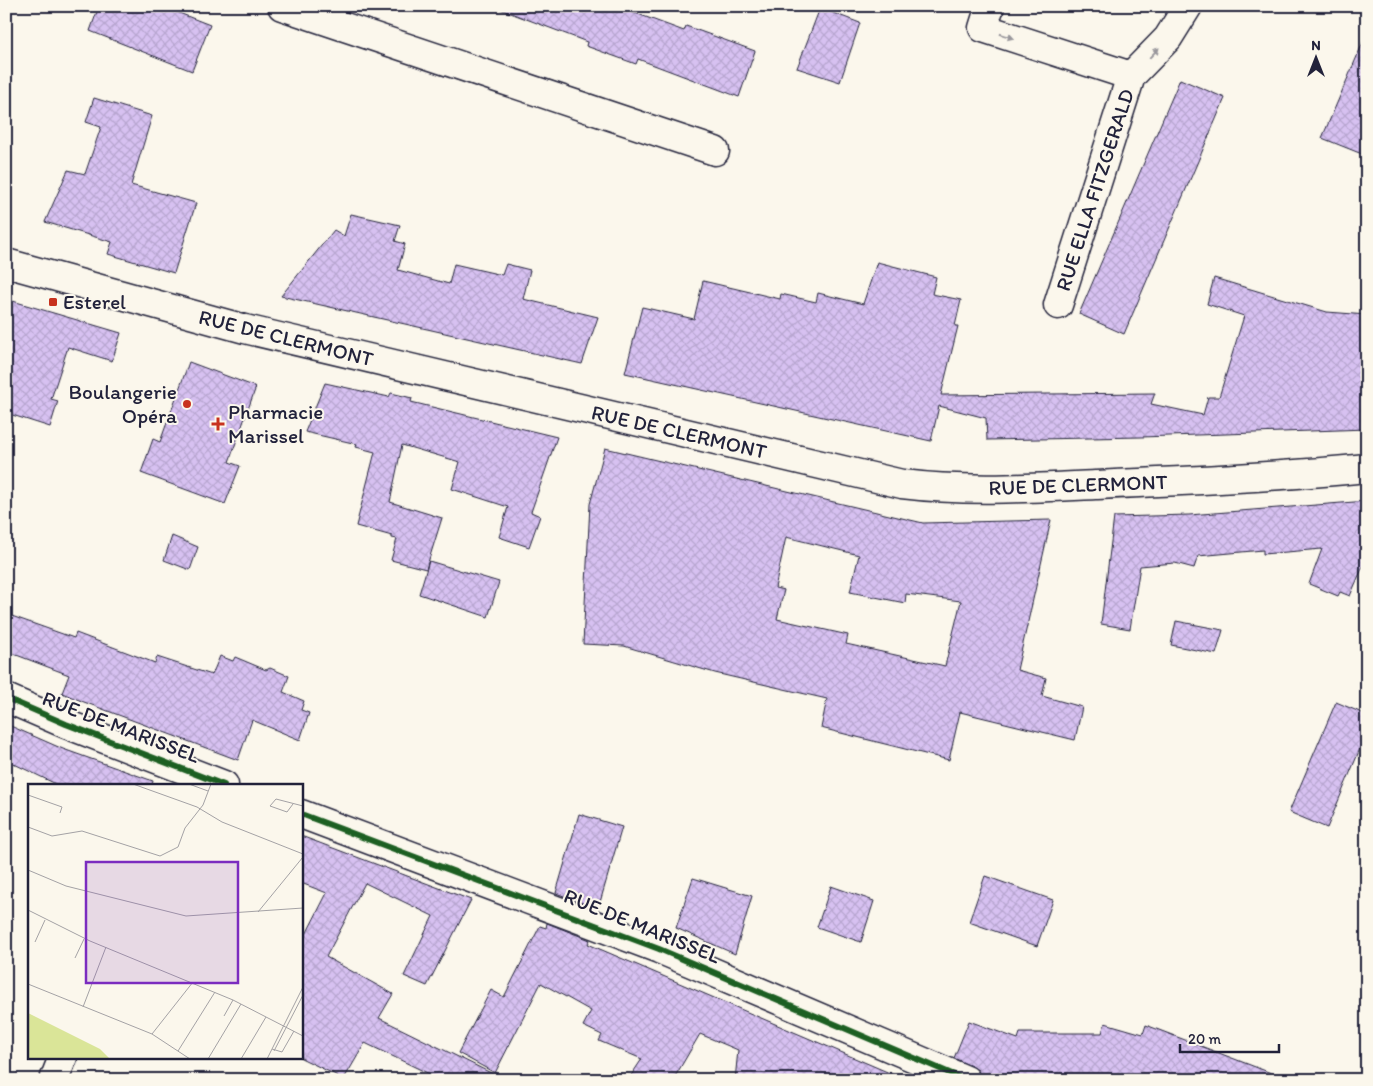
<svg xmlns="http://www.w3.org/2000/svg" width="1373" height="1086" font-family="Itim,sans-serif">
<defs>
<pattern id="building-cross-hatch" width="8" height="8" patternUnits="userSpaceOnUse" patternTransform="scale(1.25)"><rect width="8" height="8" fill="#d7c1f1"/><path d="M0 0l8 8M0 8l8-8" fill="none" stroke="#b8a6d0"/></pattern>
</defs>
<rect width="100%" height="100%" fill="#fbf7ec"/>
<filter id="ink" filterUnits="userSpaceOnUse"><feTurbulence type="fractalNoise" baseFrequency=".02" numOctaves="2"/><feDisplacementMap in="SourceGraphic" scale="10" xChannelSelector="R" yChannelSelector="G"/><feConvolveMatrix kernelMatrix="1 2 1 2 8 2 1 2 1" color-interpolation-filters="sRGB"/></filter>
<g filter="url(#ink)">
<path fill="url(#building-cross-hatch)" stroke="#22223b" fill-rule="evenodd" d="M99 6H161L210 25 192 71 90 31Z
M501 6H616L684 31 686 26 755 51 739 97 638 59 636 64 586 46 587 42 500 9Z
M820 8 860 23 840 82 797 68Z
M1367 33V156L1322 138Z
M1180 79 1225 98 1124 334 1079 314Z
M94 98 152 116 131 185 196 203 174 273 108 254 112 242 45 222 68 170 85 174 101 127 86 122Z
M351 214 400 225 395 241 405 244 398 270 449 284 454 264 502 275 506 264 530 270 523 299 598 317 582 364 281 296 334 230 344 236Z
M877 262 936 277 932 294 961 300 955 326H958L941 395 1155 393 1151 404 1203 415 1208 397H1219L1244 316 1207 304 1214 278 1327 312 1367 315V429L1141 437 987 440 986 418 939 406 931 441 625 373 642 307 694 319 703 281 780 299 781 294 816 302 818 293 863 304Z
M6 299 121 333 112 361 68 347 51 399 58 401 50 427 6 413Z
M189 362 256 387 229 462 240 466 225 504 141 473 153 439 160 442Z
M325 383 389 397 391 393 412 398 411 402 557 437 531 512 540 516 529 547 499 537 508 507 452 489 460 462 402 445 390 502 442 518 426 569 391 560 397 539 392 538V536L356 526 375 452 356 447 357 444 305 432Z
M605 448 923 523 1051 520 1017 670 1046 678 1042 696 1082 707 1075 740 960 712 949 760 821 728 827 699 715 673 624 646 583 644 590 504ZM786 537 859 555 850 592 905 603 906 594 961 601 945 666 846 644 848 635 777 619 784 590 775 588Z
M1367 501V557L1350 596 1340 592 1338 596 1309 584 1322 549 1263 554V550L1198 556 1194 568 1175 563 1140 566 1130 629 1101 624 1114 517 1189 515Z
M172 536 198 547 190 570 164 560Z
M429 561 499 582 488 617 419 594Z
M6 614 74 638 76 633 155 663 157 657 212 675 220 656 233 661 235 657 266 670 270 668 289 676 283 692 304 701 301 710 309 713 300 740 252 720 238 760 84 702 62 693 69 675 6 651Z
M1176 621 1223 630 1216 654 1171 645Z
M1336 702 1367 715V732L1327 828 1289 812Z
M6 724 63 749 153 781 152 785H58L6 760Z
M579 814 622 827 598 909 556 893Z
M301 836 471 900 427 986 404 976 433 916 365 883 326 957 393 994 379 1018 505 1080H442L365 1043 344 1079 301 1058V944L327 893 301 883Z
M985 876 1053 900 1037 946 969 922Z
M693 878 752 896 735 954 676 928Z
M831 886 874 901 861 942 817 927Z
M547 923 590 940 588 944 906 1080H735L738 1050 700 1034 673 1080H628L642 1059 599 1041 602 1035 583 1026 591 1011 541 983 495 1073 458 1053 491 990 504 997 540 926 546 928Z
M969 1021 1018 1039 1020 1033H1102L1105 1023 1143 1034 1146 1025 1284 1078 1283 1080H981L978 1070 954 1058Z"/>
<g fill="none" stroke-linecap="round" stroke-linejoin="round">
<defs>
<path id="minor" d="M282 6 715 151
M990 6 983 28 1131 76 1168 38 1188 6
M1058 305 1131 76
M6 698 66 724 224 785
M301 814 659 949 966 1080
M54 1080 63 1057"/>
<path id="major" d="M6 263 245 329 902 484C966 492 1030 488 1095 485 1185 481 1276 477 1367 468"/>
</defs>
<use href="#minor" stroke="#22223b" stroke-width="31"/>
<use href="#major" stroke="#22223b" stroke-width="31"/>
<use href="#minor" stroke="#fbf7ec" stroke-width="28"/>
<use href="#major" stroke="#fbf7ec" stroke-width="28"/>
<defs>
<path id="cycleway" d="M6 698 66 724 224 785
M301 814 659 949 966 1080"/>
</defs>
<use href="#cycleway" stroke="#fbf7ec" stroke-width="9"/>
<use href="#cycleway" stroke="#1b5e20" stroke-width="6"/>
</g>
<defs><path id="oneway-solid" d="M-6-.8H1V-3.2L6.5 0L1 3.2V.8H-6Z" transform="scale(1.25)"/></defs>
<g fill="#99979c">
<use href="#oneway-solid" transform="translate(1007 36) rotate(18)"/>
<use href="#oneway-solid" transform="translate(1154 53) rotate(-46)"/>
</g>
</g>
<g fill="#c8321e" stroke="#fbf7ec" stroke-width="2">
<rect x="48" y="297" width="10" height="10" rx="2.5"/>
<circle cx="187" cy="404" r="5"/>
<path d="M215.5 416.5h5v5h5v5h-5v5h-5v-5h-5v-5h5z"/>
</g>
<g text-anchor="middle" stroke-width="4" stroke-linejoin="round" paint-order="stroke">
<g font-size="21" fill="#22223b" stroke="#fbf7ec">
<text transform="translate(1095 190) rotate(-72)" y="7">RUE ELLA FITZGERALD</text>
<text transform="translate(286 338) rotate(14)" y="7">RUE DE CLERMONT</text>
<text transform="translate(679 432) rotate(13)" y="7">RUE DE CLERMONT</text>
<text transform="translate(1078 485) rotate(-2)" y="7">RUE DE CLERMONT</text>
<text transform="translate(121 727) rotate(21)" y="7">RUE DE MARISSEL</text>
<text transform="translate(642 926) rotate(22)" y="7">RUE DE MARISSEL</text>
</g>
<g font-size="21" fill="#22223b" stroke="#fbf7ec" text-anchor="start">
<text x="63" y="309">Esterel</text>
<text x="177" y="399" text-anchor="end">Boulangerie<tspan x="177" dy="24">Opéra</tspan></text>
<text x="228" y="419">Pharmacie<tspan x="228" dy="24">Marissel</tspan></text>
</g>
</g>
<g transform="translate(28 784)">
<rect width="275" height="275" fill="#fbf7ec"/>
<path d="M0 229 72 265 82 275H0Z" fill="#dae598"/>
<path fill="none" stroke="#a4a2a5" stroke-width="1" d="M105 0 169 23 194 38 275 70M161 0 180 7M0 11 34 23 32 29M265 20 259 28 242 22 248 15 275 22M0 43 24 52 54 47 132 72 150 63 157 44 175 21 183 0M0 86 38 102 158 132 275 124M0 126 62 157 205 216 275 252M230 128 275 73M7 158 17 136M47 174 56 155M0 200 124 250 162 275M55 223 78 163M196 232 205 216M124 250 165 198M244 265 254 268 266 247M150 267 187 208M246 267 275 211M180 275 213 220M213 275 238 233M239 275 275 203"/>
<path fill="#7b2cbf" fill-opacity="0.15" stroke="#7b2cbf" stroke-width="2.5" d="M58 78H210V199H58Z"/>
<rect width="275" height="275" fill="none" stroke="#22223b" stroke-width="2.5"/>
</g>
<rect width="1373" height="1086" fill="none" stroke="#fbf7ec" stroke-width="25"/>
<rect x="12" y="12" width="1348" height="1061" fill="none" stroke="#22223b" stroke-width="2" filter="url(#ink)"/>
<g transform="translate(1316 58)" stroke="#fbf7ec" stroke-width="4" paint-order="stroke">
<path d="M0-4L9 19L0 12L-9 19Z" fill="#22223b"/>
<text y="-8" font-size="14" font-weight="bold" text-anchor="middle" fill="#22223b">N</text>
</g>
<path d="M1180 1044v8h99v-8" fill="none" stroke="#22223b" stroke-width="2.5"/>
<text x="1188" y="1044" font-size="15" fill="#22223b" stroke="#fbf7ec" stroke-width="4" paint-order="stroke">20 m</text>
</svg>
